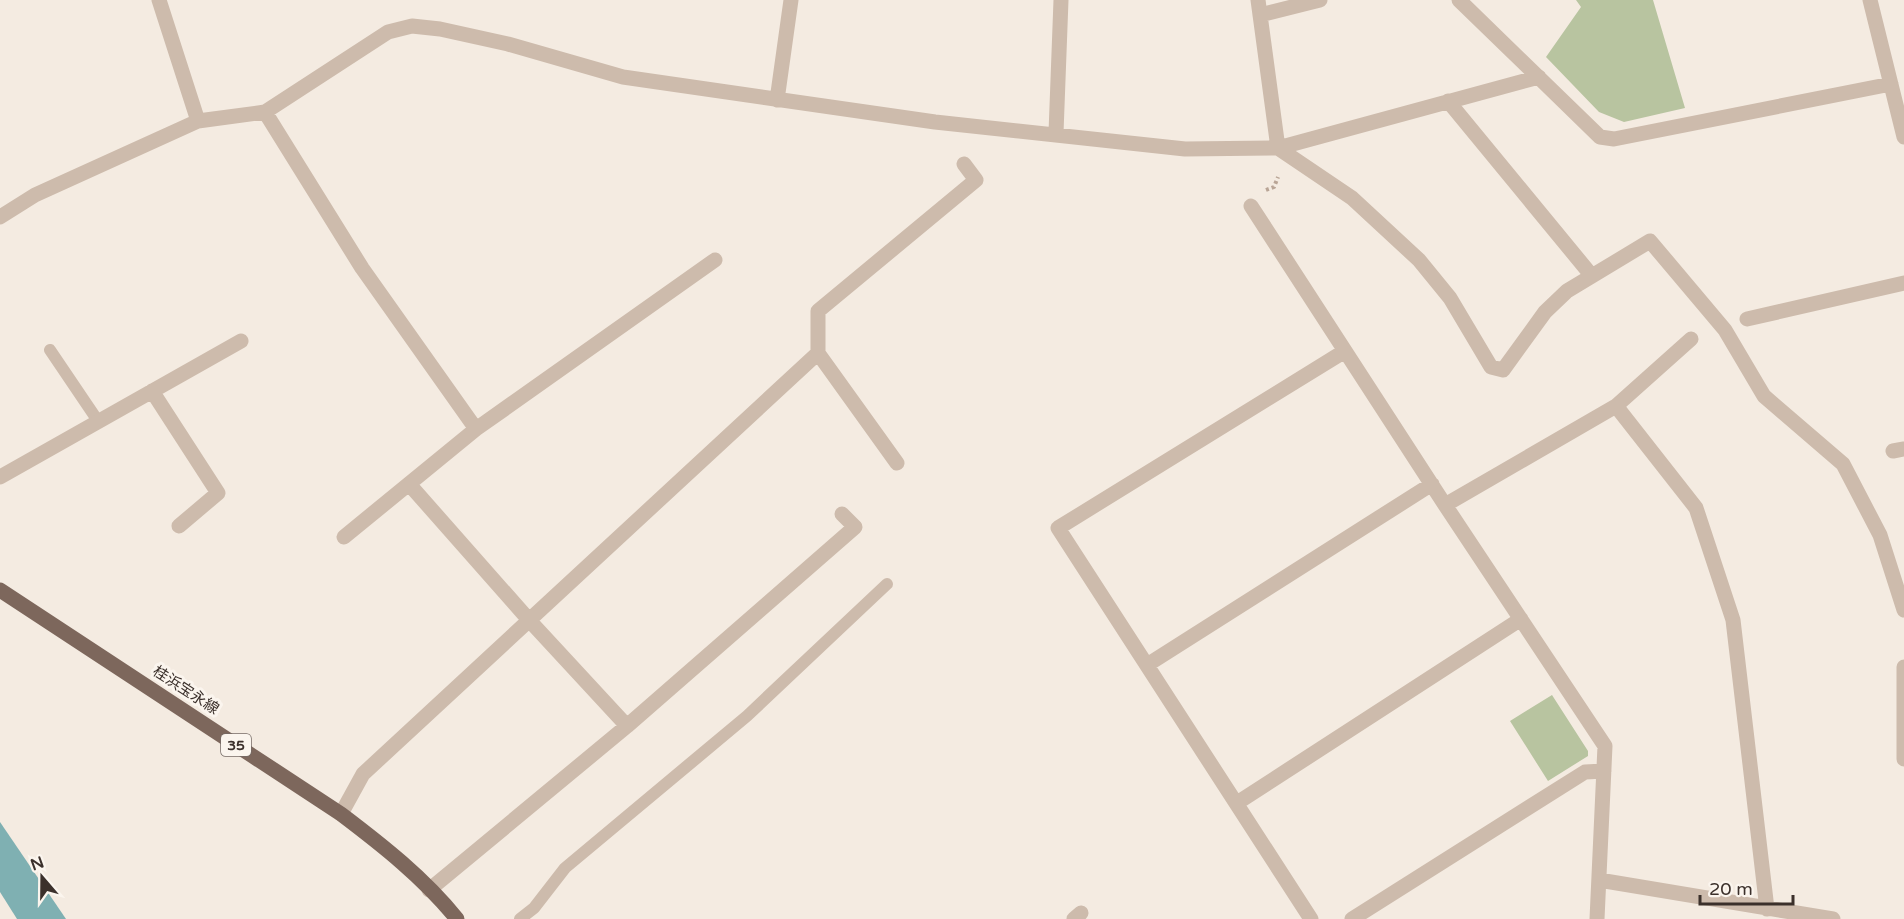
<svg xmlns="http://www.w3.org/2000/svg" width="1904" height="919" font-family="'Varela Round','Noto Sans JP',sans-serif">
<rect width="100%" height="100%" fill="#f4ebe1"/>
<path fill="#b8c4a0" d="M1576 0H1653L1685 108 1624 122 1599 112 1546 57 1581 7Z
M1552 695 1588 751V756L1548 781 1510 721Z"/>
<path fill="#7fb0b2" d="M0 822 66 919H17L0 892Z"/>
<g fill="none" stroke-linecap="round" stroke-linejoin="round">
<path stroke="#b9a596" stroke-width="4" stroke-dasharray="3 3" stroke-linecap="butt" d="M1266 190 1274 187 1278 177"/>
<path stroke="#cdbbac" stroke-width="12" d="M50 350 98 421
M520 919 534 908 565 868 747 716 887 584"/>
<path stroke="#cdbbac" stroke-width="15" d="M159 0 198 121
M1258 0 1278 148 1352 198 1419 260 1450 298 1491 367 1503 370 1545 312 1567 291 1650 241 1725 330 1764 396 1843 464 1880 535 1904 610
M1459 0 1600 137 1614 139 1891 84
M1870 0 1904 137
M1260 15 1320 0
M777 100 791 0
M1448 101 1592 276
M265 112 362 268 476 429
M1056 133 1061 0
M1251 206 1445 505 1605 746 1597 919
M0 217 35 195 198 121 265 112 388 32 412 26 440 29 508 44 623 77 935 122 1185 149 1278 148 1539 77
M1747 319 1904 283
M152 391 218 493 179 526
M1616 406 1696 508 1733 620 1767 909
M1893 451 1904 449
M897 463 818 353V311L976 180 964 164
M0 477 241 341
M409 484 529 620 627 726
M1445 505 1616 406 1691 339
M344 537 476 429 715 260
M1147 665 1432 484
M1904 667V759
M1237 803 1521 619
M341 814 363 774 818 353
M1599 880 1833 919
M429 890 627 726 855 527 842 514
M1074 919 1081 913
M1311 919 1058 528 1345 351
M1352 919 1585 772 1604 771"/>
<path stroke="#7d675c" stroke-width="15" d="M0 590 341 814C382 845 424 878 457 919"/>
</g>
<g text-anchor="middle" stroke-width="6" stroke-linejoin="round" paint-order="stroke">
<rect fill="#fbf5ee" stroke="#756b66" stroke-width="1.5" x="221" y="734" width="30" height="22" rx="4.5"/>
<g font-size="14" font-weight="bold" fill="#3b302b">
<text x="236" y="750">35</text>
</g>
<g font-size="15" fill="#3b302b" stroke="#fbf5ee">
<text transform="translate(186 690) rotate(33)" y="5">桂浜宝永線</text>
</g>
</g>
<g transform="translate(42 877) rotate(340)" stroke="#fbf5ee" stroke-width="4.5" paint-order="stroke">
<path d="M0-4.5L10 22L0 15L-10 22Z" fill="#3b302b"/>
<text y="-9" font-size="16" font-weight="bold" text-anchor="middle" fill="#3b302b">N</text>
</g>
<path d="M1700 895v9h93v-9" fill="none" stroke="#3b302b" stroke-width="3"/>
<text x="1709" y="895" font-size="18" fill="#3b302b" stroke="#fbf5ee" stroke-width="4.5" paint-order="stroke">20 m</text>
</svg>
